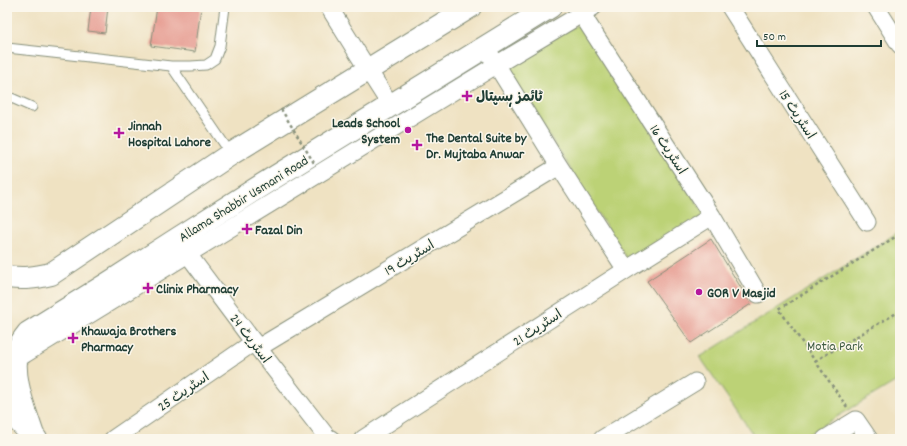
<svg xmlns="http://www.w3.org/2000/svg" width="907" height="446" font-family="Dekko,'Playpen Sans Arabic',sans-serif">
<rect width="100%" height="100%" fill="#fbf7ec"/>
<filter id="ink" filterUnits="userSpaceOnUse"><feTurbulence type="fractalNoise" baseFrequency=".025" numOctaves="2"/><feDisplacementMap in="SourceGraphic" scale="8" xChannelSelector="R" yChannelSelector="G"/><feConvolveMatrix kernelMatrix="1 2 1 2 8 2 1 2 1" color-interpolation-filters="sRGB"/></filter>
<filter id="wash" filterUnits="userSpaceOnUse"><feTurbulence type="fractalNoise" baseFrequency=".012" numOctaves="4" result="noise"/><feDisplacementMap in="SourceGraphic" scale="16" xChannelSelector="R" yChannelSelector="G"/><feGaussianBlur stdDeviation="0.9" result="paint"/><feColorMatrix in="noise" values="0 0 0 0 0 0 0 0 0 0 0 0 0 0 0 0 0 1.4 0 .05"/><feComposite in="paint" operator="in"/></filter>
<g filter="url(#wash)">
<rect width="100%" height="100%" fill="#efe2c2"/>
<path fill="#bcd276" stroke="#6e8855" d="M582 22 705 215 628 261 506 67Z
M900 231V379L800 439H756L700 357Z"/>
<g id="blocks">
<path fill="#e49186" d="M91 7H108L105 33 88 31Z
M157 7H201L195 52 151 46Z
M711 239 751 304 691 343 647 281Z"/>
</g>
</g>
<g filter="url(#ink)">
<use href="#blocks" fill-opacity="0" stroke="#87907b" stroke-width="1"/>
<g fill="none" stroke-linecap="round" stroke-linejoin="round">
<defs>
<path id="lane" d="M7 48 171 66H191L206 65 215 59 220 46 225 7
M171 66 231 154
M7 96 32 107"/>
<path id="street" d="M329 7 358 54 391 106
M577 7 712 216 758 294
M730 7 867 222
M876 7 900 45
M491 56 559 166 626 270
M181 245 258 348 327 437 331 439
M258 348 559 166
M16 360 25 354 496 65 593 7
M113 439 254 342
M363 439 626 270 712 216
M602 439 695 382
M825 439 856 420 869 439"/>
<path id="secondary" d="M7 277C24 279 34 278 51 274L231 154 470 7
M33 435C25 410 10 375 18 349 20 343 24 338 28 333L107 284 177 239 262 185 550 7"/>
<path id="primary" d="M7 409 36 439"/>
</defs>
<use href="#lane" stroke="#87907b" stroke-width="11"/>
<use href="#street" stroke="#87907b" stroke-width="19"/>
<use href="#secondary" stroke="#87907b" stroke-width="24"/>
<use href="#primary" stroke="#87907b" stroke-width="24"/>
<path stroke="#87907b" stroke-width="2.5" stroke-dasharray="3 3" stroke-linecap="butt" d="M815 361 900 311
M847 407 779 309 900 234"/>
<use href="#lane" stroke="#fff" stroke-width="9"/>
<use href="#street" stroke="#fff" stroke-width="17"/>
<use href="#secondary" stroke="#fff" stroke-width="22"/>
<use href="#primary" stroke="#fff" stroke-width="22"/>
<path stroke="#87907b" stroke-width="2.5" stroke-dasharray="3 3" stroke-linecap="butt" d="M281 109 314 163"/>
</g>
</g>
<g fill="#b5179e" stroke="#fbf7ec" stroke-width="1.5">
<path d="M465 90h4v4h4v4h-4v4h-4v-4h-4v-4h4z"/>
<circle cx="408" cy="130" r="4"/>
<path d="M117 127h4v4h4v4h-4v4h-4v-4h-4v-4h4z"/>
<path d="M415 139h4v4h4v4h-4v4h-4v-4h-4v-4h4z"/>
<path d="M245 223h4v4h4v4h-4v4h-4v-4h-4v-4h4z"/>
<path d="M146 282h4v4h4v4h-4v4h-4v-4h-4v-4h4z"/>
<circle cx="699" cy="292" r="4"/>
<path d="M71 332h4v4h4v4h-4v4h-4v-4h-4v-4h4z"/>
</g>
<g text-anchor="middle" stroke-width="3" stroke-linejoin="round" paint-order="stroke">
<g font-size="14" font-weight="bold" fill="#1f3d34" stroke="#fbf7ec" text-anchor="start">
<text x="476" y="101">ٹائمز ہسپتال</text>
<text x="400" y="127" text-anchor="end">Leads School<tspan x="400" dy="16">System</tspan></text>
<text x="128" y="130">Jinnah<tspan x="128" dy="16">Hospital Lahore</tspan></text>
<text x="426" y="142">The Dental Suite by<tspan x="426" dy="16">Dr. Mujtaba Anwar</tspan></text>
<text x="255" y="234">Fazal Din</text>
<text x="156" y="293">Clinix Pharmacy</text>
<text x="707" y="297">GOR V Masjid</text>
<text x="81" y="335">Khawaja Brothers<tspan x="81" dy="16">Pharmacy</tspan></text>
</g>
<g font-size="14" fill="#1f3d34" stroke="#fbf7ec">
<text transform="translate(798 114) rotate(57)" y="5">اسٹریٹ 15</text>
<text transform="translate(669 149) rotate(57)" y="5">اسٹریٹ 16</text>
<text transform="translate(243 198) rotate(-32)" y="5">Allama Shabbir Usmani Road</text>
<text transform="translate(409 257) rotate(-31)" y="5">اسٹریٹ 19</text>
<text transform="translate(537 327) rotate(-33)" y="5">اسٹریٹ 21</text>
<text transform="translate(251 338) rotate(53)" y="5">اسٹریٹ 24</text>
<text transform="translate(183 391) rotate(-34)" y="5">اسٹریٹ 25</text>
</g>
<g font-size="14" fill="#3e5b41" stroke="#fbf7ec">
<text x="835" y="350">Motia Park</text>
</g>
</g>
<rect width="907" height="446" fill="none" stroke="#fbf7ec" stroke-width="24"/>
<path d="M757 40v6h124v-6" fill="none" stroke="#1f3d34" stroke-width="2"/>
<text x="763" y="40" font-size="12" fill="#1f3d34" stroke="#fbf7ec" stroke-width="3" paint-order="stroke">50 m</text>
</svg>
